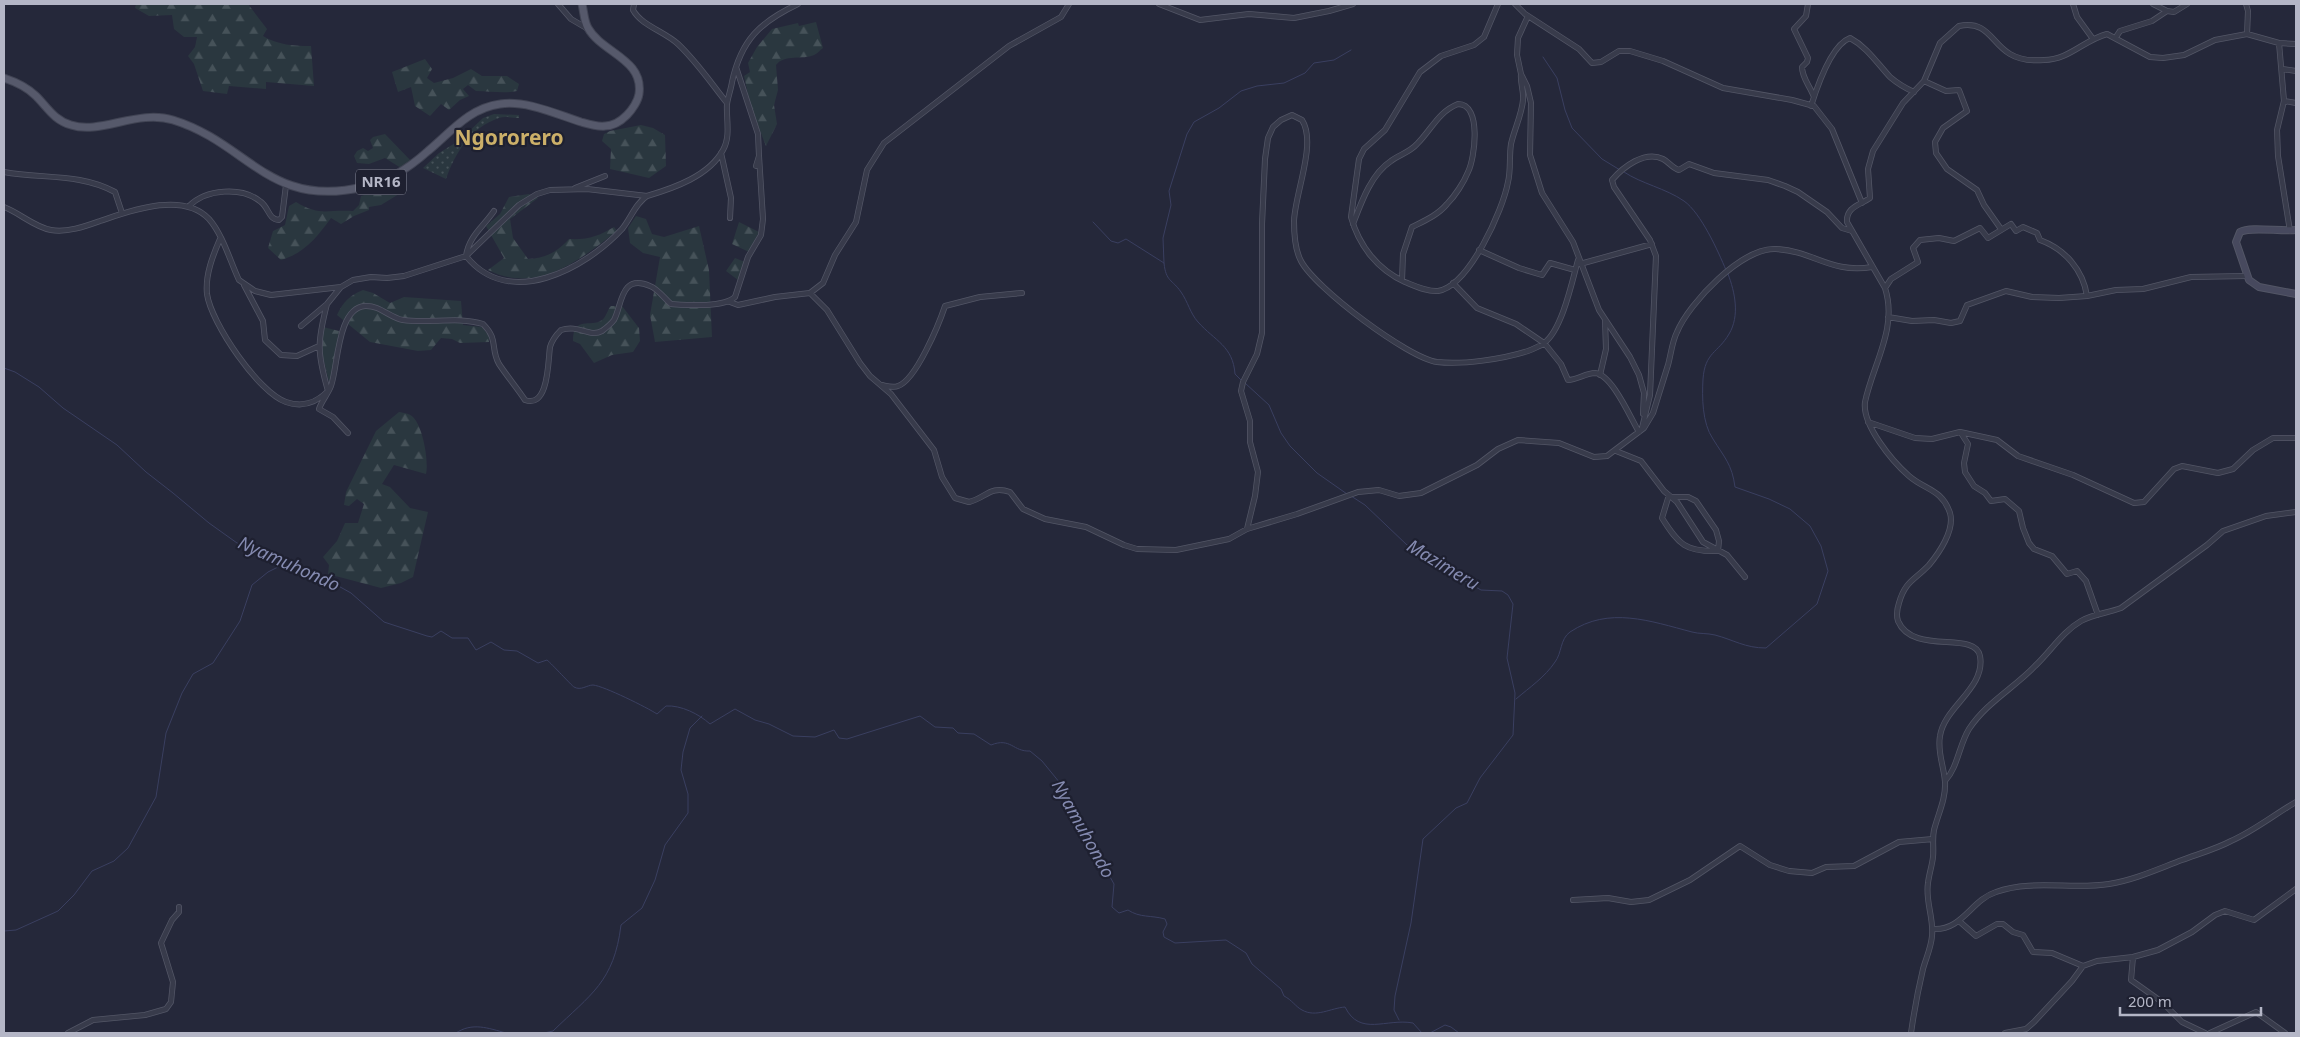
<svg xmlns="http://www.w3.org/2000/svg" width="2300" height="1037" font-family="'Noto Sans',sans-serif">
<defs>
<pattern id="grass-dots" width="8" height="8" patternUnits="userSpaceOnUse" patternTransform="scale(1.25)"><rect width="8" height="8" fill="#2a373f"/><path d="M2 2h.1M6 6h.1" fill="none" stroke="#465259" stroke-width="1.8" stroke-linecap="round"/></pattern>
<pattern id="forest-firs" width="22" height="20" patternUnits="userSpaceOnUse" patternTransform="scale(1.25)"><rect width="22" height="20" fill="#2a373f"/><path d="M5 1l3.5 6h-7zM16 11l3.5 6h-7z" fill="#465259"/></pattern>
</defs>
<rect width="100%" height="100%" fill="#25283a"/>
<path fill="url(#grass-dots)" d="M494 114 519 115V118C513 118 505 116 499 118 471 127 455 153 446 179L423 168 439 153 460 140 483 118Z"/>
<path fill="url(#forest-firs)" d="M136 4H248L267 29 263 36C277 45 295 46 311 46L314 86 266 82V89L229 86 227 94 203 91 194 64 188 56 195 47 197 37H184L174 29 172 15 149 16 135 8Z
M816 22 823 48C820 50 817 54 814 55 803 60 784 54 776 65L778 90 774 105 777 124 766 146 751 108 744 76 750 72 748 63 757 47 772 29 798 23 799 26Z
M425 59 432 69 427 78 434 83 453 78 471 69 482 76H507L519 84 517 91C503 94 491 91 476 91L468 85 463 89 469 96 460 100 449 110 441 104 430 116 415 106 411 87 398 92 392 72Z
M641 125 653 128 665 135 666 166 649 178 610 169 611 149 602 141 604 134 610 131Z
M385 134 412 162 401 168 385 158 369 164 357 163 354 156 357 151 363 148 368 151 373 148 370 140 373 137Z
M394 186 399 189V194L381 205 369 207V210L354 216 341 224 331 218C317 237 305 253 281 260L268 248 273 231 285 225 289 206 296 202C321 217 327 209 353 211L359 205 361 196Z
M529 194 538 198 510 219 513 238 528 259C546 258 557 252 569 239 588 240 599 236 614 227L617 231C580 260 537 295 488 270L504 258 486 226 500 214 509 197Z
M636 216 646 219 652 234 664 237 699 226 709 270 712 337 655 342 650 315 660 257 643 253 630 243 628 228Z
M739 222 759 232 749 252 732 244Z
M735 258 745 262 738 280 726 271Z
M363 290 373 293 390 303 404 297 461 301 463 325 482 327 489 336V342L460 343 452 339 441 338 431 350 418 351 370 342 337 315C343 302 350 295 363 290Z
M611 306H622L639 328 640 341 633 352 612 355 594 363 580 344 573 341C573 315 591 328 602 320 607 316 607 310 611 306Z
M323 327 339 331 332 378 329 382 322 353Z
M399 412C404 413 409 413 413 417 423 427 429 461 426 474L394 465 382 484 390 487 410 508 428 512 413 577 401 583 381 588 328 574 329 565 323 557 337 541 345 523H358L364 504 357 499 349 506 344 505 346 492 376 431Z"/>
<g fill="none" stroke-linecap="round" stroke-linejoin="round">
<path stroke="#3a3f60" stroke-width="1" d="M1543 57 1557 78 1565 110 1572 128 1602 159 1620 170
M1624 172C1642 184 1665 188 1684 201 1701 213 1718 251 1726 270
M1093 222 1111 241 1118 243 1126 239 1164 263C1166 282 1172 279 1181 292 1188 302 1190 313 1198 322 1215 341 1233 346 1235 374L1242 381
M1164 263 1163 238 1171 205 1169 191 1187 134 1194 122 1219 108 1241 91 1257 86 1284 83 1305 73 1314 63 1334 60 1351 50
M4 368 15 372 39 387 63 408 117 445 146 472 173 493 209 523 237 543 324 578 351 593 384 622 427 636 432 637 441 631 452 638H468L476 650 491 642 504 650 517 651 538 663 547 660C552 664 572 686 574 687 581 691 587 685 593 685 604 686 648 708 657 714L666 706C681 705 699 714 710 724L735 709 755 720 769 724 793 736 815 737 834 730 839 738 847 739 920 716 935 727 953 728 958 733 974 734 991 745C1011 737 1013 752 1030 751L1042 761 1060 783 1071 814 1080 819 1089 831 1092 845 1114 884 1112 907 1119 913 1128 910C1140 918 1151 915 1165 919L1167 924 1163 932 1164 937 1175 943 1226 940 1246 953 1252 964 1281 989 1284 996C1292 1000 1296 1007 1302 1010 1316 1018 1331 1008 1345 1007 1360 1037 1386 1018 1413 1023L1422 1033
M1245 383 1269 405 1281 433 1290 446 1317 473 1347 494
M1351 496 1365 505 1407 545 1424 554 1442 568 1481 590 1502 591 1508 595 1513 604 1507 658 1515 693 1513 735 1480 778 1467 803 1456 808 1423 839 1411 923 1395 996 1394 1010 1399 1020
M1516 699C1530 687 1545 677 1555 662 1562 653 1560 639 1570 632 1609 606 1650 621 1692 632 1699 634 1707 633 1715 635 1734 640 1745 648 1766 648L1817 604 1828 571 1821 546 1810 526 1790 509 1769 499 1735 487C1732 464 1724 457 1713 439 1702 423 1702 397 1703 379 1705 352 1718 353 1729 334 1740 316 1735 292 1728 274
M4 931 16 930 58 911 74 895 92 871 114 861 128 848 156 797 166 733 182 693 193 674 213 663 240 621 252 585 268 572 286 563
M456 1033C472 1022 488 1028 506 1033
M544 1033 553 1031C591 994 614 982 621 925L642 908 655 880 665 845 688 813V794L681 770 683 752 690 728 702 716
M1430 1033 1445 1025 1451 1027 1459 1033"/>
<defs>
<path id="street" d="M558 4 571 19 588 29
M634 4 633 10C642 26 664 31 678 44 697 62 711 83 727 103
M1159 4 1200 20 1249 14 1294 18 1329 11 1353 4
M1498 4 1484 37 1474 45 1441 56 1420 72 1385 130 1364 149 1359 159 1351 217C1359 246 1378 270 1405 282 1415 286 1427 292 1438 291 1469 286 1503 210 1508 182 1511 170 1509 157 1511 144 1514 130 1522 114 1523 100 1524 91 1520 83 1521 74
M1515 4 1525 14 1579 49 1592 63 1601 62 1619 51H1630L1663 61 1723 88 1792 100 1814 106 1832 129 1862 203
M1808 4 1806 16 1794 29 1808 58 1807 62 1802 67C1802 78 1810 86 1814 97
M2073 4 2077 17 2093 39
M2153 4 2167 11
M1528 16 1518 38 1517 55 1521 74 1527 86 1531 103 1530 155 1542 193 1573 242 1599 310 1630 357 1639 375 1644 393 1643 414
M2247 34 2279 43 2296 44
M2116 37 2120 31 2152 21 2167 11 2174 12 2187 4
M2279 43 2284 101 2277 130 2278 156 2290 231
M736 67 758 134 759 156 756 166
M2282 69 2296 71
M1924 81 1946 91 1959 90 1967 111 1943 128 1935 142 1936 153 1947 169 1977 190 1984 205 2001 229
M2284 101 2296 103
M1811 106C1817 87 1831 45 1850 38 1867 47 1877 63 1890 77 1897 83 1905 88 1914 92
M721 153 731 198 730 218
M4 172C42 179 80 173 115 192L122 213
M575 188 605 176
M189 206C206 189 242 186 261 202 269 208 268 219 279 220L282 217 286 185
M4 207C20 213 34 227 51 230 67 233 86 226 100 221 130 211 183 191 209 219 223 235 230 261 239 280L255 291 271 295 341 287 353 280 371 277 387 278 404 276 466 256 519 205 537 194 550 190 587 189 647 196
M494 211C483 227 469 236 466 256 509 310 585 269 622 229 631 218 635 204 647 196 674 188 709 176 723 150 731 136 726 119 727 104 728 97 731 89 732 82 741 40 760 22 798 4
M1353 224C1361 203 1371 174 1391 161 1399 155 1410 152 1417 144 1432 129 1438 112 1458 104 1482 104 1475 158 1468 172 1464 182 1455 196 1447 204 1438 215 1424 221 1412 227L1403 254 1402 280
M220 239C213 255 205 275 207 294 211 323 259 393 286 402 303 408 316 403 328 391
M1479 250 1519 268 1542 275 1550 263 1575 270
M1580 264 1652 244
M1453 283 1477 308 1516 324 1544 343C1562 330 1572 282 1578 260
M244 285 263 321 265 340 281 355 297 356 319 346
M1885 288 1891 279 1918 262 1913 248 1920 240 1939 238 1954 241 1980 228 1988 238 2011 224 2016 231 2023 227 2037 233 2040 240C2065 249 2083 270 2087 296
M810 293 827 310 860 363 870 376 891 394 934 450 942 477 955 498 969 502C986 498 990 485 1010 492L1023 509 1045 519 1086 527 1124 545 1137 549 1176 550 1229 539 1247 529 1297 514 1358 492 1379 490 1399 496 1421 493 1477 465 1498 449 1518 440 1559 443 1594 457 1607 456 1644 428 1653 413C1658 397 1663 381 1668 365 1671 354 1672 342 1677 332 1689 303 1742 247 1776 249 1814 251 1831 274 1872 267
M730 302 738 305 775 297 810 293 823 283 835 255 856 222 867 170 884 143 1009 46 1061 17 1069 4
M327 304C317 343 317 352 328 391
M1888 317 1912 321 1934 320 1951 323 1960 321 1967 305 2006 291 2032 297 2059 298 2087 296 2116 290 2143 289 2191 277 2246 276
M301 326 327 304 340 288
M1600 375 1606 349 1605 320
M882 385C887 386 893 388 898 386 916 380 939 324 945 306L980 297 1022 293
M1868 422 1915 438 1932 439 1960 432 1997 440 2018 456 2073 475 2134 503 2144 502 2174 469 2182 466 2218 473 2233 469 2253 450 2273 438H2296
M1642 428 1650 395 1656 256 1650 240 1614 187 1612 180C1623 167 1645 150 1663 159 1669 162 1672 168 1679 170L1689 164 1714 173 1768 180 1785 186 1798 192 1827 212 1842 228 1852 231
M348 433 333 417 319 409C321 402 328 394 331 386 338 367 337 308 365 306 380 305 390 318 403 320 429 324 458 316 483 324 499 340 490 348 499 364 507 376 517 388 525 400 549 409 548 360 550 347 552 340 556 335 561 330 579 324 589 338 602 331 606 328 611 324 614 320 622 306 620 273 650 286 658 289 664 298 671 304 687 305 723 308 735 297L748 257 761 235 763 219 759 156
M1961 433 1968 444 1964 463 1965 472 1974 486 1985 493 1991 501 2005 499 2019 511 2023 528 2029 543 2034 549 2052 556 2067 574 2077 571 2086 581 2098 615
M1616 451 1641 461 1664 491 1677 502 1703 542 1727 555 1745 577
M1669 495 1662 518C1679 545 1686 552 1718 551L1719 541 1716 530 1696 501 1688 497H1672
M1247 529 1255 496 1258 472 1250 442V421L1241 391 1243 382 1257 354 1262 333V224L1265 159 1268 138 1273 127 1281 120 1292 115 1302 120C1317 143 1295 193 1294 221 1294 234 1295 250 1301 261 1315 288 1408 358 1437 362 1463 365 1503 359 1528 351 1534 349 1540 345 1545 344L1561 364 1568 380C1577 380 1586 373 1595 373 1612 374 1631 419 1639 432
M1945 781C1958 767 1959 745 1969 729 1986 703 2014 688 2035 666 2051 651 2062 632 2081 621 2093 614 2108 613 2121 608L2207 545 2223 531 2266 516 2296 512
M1573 900 1608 898 1631 902 1649 900 1690 880 1740 846 1770 865 1789 871 1812 873 1826 867 1854 866 1899 842 1933 839
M1959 921 1976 936 1997 924H2003L2013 932 2023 935 2033 952 2052 953 2083 966
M1933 929C1962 931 1971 900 1996 892 2032 879 2073 890 2109 884 2134 880 2158 869 2182 860 2198 854 2216 849 2231 841 2254 831 2275 814 2296 802
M2133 957 2131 980 2162 1002 2182 1022 2205 1033
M68 1033 93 1020 145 1015 166 1009 171 1002 173 982 161 943 172 920 179 912V907
M1911 1033C1914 1012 1918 990 1923 969 1926 958 1931 948 1932 936 1934 918 1925 901 1928 883 1929 874 1932 866 1933 857 1934 848 1932 839 1934 830 1938 814 1946 799 1945 782 1944 766 1937 752 1940 736 1944 707 1986 688 1980 656 1975 630 1913 656 1898 621 1896 615 1897 609 1899 603 1905 581 1915 580 1929 565 1939 553 1955 530 1950 513 1942 489 1925 490 1909 476 1892 461 1862 425 1865 402 1873 364 1898 328 1885 288L1847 222C1846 207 1860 205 1870 198L1868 169 1873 151 1903 103 1924 81 1940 43 1959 26C1988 20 1991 43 2010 54 2020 60 2033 61 2044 60 2069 60 2084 40 2107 34L2150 57 2163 58 2184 55 2215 40 2247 34 2248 11 2246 4
M2005 1033 2026 1029 2034 1022 2072 981 2083 966 2097 961 2133 957 2158 950 2192 932 2215 915 2225 911 2254 920 2296 889
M2210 1033 2256 1012 2285 1033"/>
<path id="secondary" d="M2296 230C2281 232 2251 226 2240 232L2236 242 2249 280 2259 287 2296 294"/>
<path id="primary" d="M4 78C16 82 27 87 36 96 48 108 54 120 71 125 100 135 138 109 173 120 248 143 269 209 363 187 388 182 409 168 428 151 450 133 469 108 500 104 526 100 556 114 581 122 588 124 597 127 605 126 614 126 621 121 627 115 632 110 638 101 639 94 644 59 602 53 588 28 584 21 584 12 582 4"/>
</defs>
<use href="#street" stroke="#535666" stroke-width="6"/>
<use href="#secondary" stroke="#535666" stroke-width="8"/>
<use href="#primary" stroke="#414454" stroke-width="9"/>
<use href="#street" stroke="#383b4b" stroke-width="4.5"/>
<use href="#secondary" stroke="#47495e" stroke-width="6"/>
<use href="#primary" stroke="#56596b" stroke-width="7"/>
</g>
<g text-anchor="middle" stroke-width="4.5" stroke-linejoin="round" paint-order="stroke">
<rect fill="#1e2030" stroke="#878999" stroke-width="1" x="356" y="169.5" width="50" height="25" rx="4"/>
<g font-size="15" font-weight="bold" fill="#b4b6c6">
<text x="381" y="187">NR16</text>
</g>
<g font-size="18" font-style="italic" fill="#858bb1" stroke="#1e2030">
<text transform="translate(289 564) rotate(24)" y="6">Nyamuhondo</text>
<text transform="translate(1443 565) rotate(31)" y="6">Mazimeru</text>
<text transform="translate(1083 829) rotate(61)" y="6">Nyamuhondo</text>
</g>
<g font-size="21" font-weight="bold" fill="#ccb069" stroke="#1e2030">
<text x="509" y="145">Ngororero</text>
</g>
</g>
<rect width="2300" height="1037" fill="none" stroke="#b4b6c6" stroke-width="10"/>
<path d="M2120 1007v8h141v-8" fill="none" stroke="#b4b6c6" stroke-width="2.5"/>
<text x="2128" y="1007" font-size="15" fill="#b4b6c6" stroke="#1e2030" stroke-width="4" paint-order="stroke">200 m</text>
</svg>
